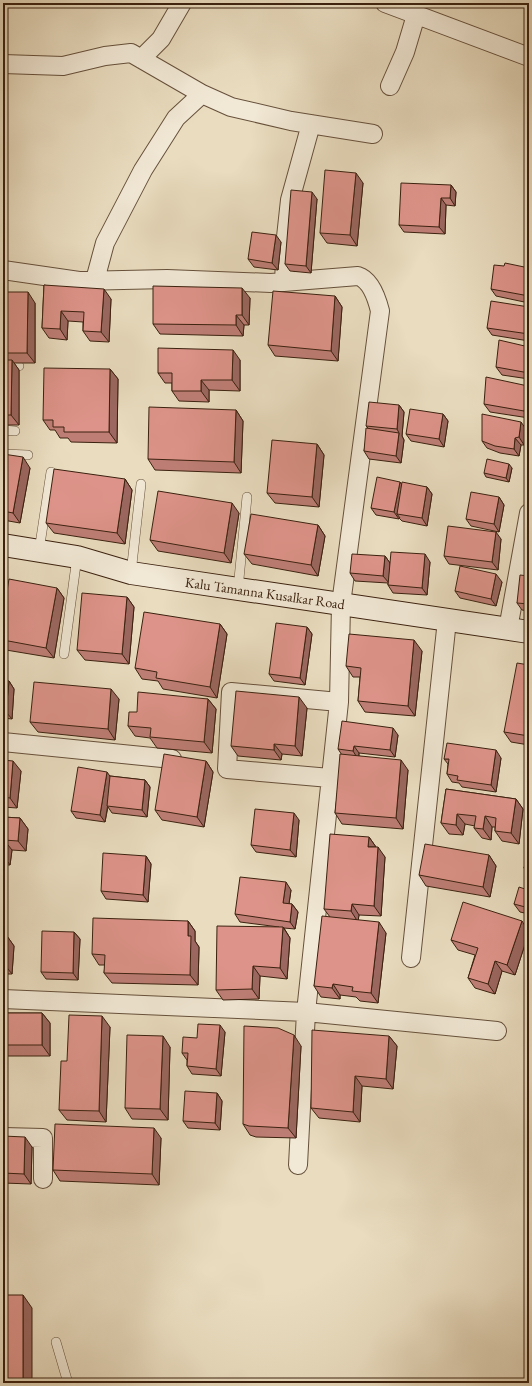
<svg xmlns="http://www.w3.org/2000/svg" width="532" height="1386" font-family="'EB Garamond',serif">
<rect width="100%" height="100%" fill="#e9dcbf"/>
<filter id="stains"><feTurbulence type="fractalNoise" baseFrequency=".005" numOctaves="4"/><feColorMatrix values="0 0 0 0 .2 0 0 0 0 .09 0 0 0 0 .02 0 0 0 .5 -.17"/></filter>
<radialGradient id="worn" r=".72"><stop offset=".6" stop-color="#630" stop-opacity="0"/><stop offset="1" stop-color="#630" stop-opacity=".3"/></radialGradient>
<g fill="none" stroke-linecap="round" stroke-linejoin="round">
<defs>
<path id="service" d="M3 366H19
M3 430 15 431
M3 454 28 455
M39 551 51 472
M131 573 141 484
M238 589 247 497
M64 654 77 557
M56 1342 68 1383"/>
<path id="minor" d="M385 3 529 57
M141 59 161 39 182 3
M3 64 63 66 105 56 131 53 202 94
M390 86 405 52 416 15
M3 270 79 281 167 279 271 283 358 276C371 280 377 299 380 311L341 604 339 702 306 1012 298 1165
M95 280 105 243 143 170 176 118 202 94 231 107 291 121 373 134
M284 282 286 237 290 200 311 124
M508 629 529 513
M3 742 172 759
M330 778 227 769 231 692 339 702
M411 958 447 620
M3 999 306 1012 497 1031
M3 1137 43 1138V1179"/>
<path id="secondary" d="M3 545 77 557 131 573 529 632"/>
</defs>
<use href="#service" stroke="#66503b" stroke-width="10"/>
<use href="#minor" stroke="#66503b" stroke-width="20"/>
<use href="#secondary" stroke="#3b210f" stroke-width="24"/>
<use href="#service" stroke="#f1e8d5" stroke-width="9"/>
<use href="#minor" stroke="#f1e8d5" stroke-width="18"/>
<use href="#secondary" stroke="#f1e8d5" stroke-width="22"/>
</g>
<path fill="#be7e76" stroke="#3b210f" d="M363 183 357 246 327 243 320 233Z
M451 185 456 192 455 206 446 205 445 234 404 232 399 225Z
M317 199 311 273 290 271 285 264Z
M281 242 278 270 254 267 248 259Z
M529 268V303L496 296 491 289Z
M44 285 111 299 109 342 90 341 83 331V322L68 321 67 340 49 338 42 328Z
M3 292 35 303V363H14L19 370V425H3Z
M335 296 342 307 338 361 275 356 268 345Z
M250 298 249 325H244L243 336 160 334 153 324Z
M529 307V341L492 335 487 328Z
M529 347V379L502 375 496 367Z
M240 360V391L209 390V402L179 401 172 391V383H165L158 373Z
M110 369 118 379 117 443 71 442 68 438H60L55 430H50L43 420Z
M529 387V418L490 412 484 404Z
M399 405 404 412 402 436 404 440 401 463 369 459 364 451 368 428 366 426Z
M236 410 243 421 241 473 155 470 148 459Z
M443 414 448 421 444 447 411 441 406 434Z
M526 429 524 445H521L519 456 500 453 487 448 482 441Z
M317 444 324 455 319 507 275 503 267 493Z
M3 454 30 468 20 523 3 520Z
M512 468 509 482 486 477 484 473Z
M125 479 132 490 125 544 54 533 46 523Z
M400 482 402 485 427 487 432 494 427 526 402 521 399 518V519L376 515 371 508Z
M499 497 504 505 499 532 471 526 466 519Z
M239 513 231 563 158 551 150 540Z
M318 525 325 536 318 576 252 564 244 554Z
M501 539 498 570 449 564 444 556Z
M385 556 390 563 430 562 427 595 393 593 388 585V583L355 581 350 573Z
M529 576V611L522 610 517 603Z
M502 582 496 606 460 598 455 591Z
M57 588 64 598 54 658 6 650 3 645V615Z
M127 597 134 607 129 664 85 660 77 650Z
M220 624 227 634 217 698 163 689 158 681 142 679 135 668Z
M307 627 312 634 305 685 274 681 269 674Z
M422 651 415 716 365 712 358 701 360 677H353L346 666Z
M529 665V745L511 742 504 732Z
M3 681H9L14 689 12 719 3 718Z
M119 699 115 740 38 732 30 722Z
M208 699 216 709 212 753 157 748 150 738 135 736 128 726 137 712Z
M307 708 302 756 282 754 281 760 238 756 231 746Z
M398 735 395 757 359 753V756L408 770 403 829 342 824 335 813 342 755 338 749Z
M501 758 496 792 462 787 459 783 452 782 447 774 448 764 444 759Z
M3 760 21 771 17 808 3 807Z
M206 761 213 772 204 827 162 820 155 810Z
M110 776 145 780 150 787 147 817 112 813 108 807 105 822 76 818 71 811Z
M446 789 516 799 523 809 519 844 502 841 495 831V827H492L491 840 482 838 474 828 475 826 465 824 463 835 449 834 441 823Z
M529 807V832L525 827Z
M3 817 20 818 28 829 26 851 12 850 10 865H3Z
M299 820 296 857 256 852 251 845Z
M369 837 376 847 385 857 381 916 359 915 358 920 386 933 378 1003 360 1001 356 997 340 995V999L321 997 314 986 330 917 324 909Z
M529 853V914L520 912 514 904 525 889 528 874 524 868Z
M489 855 496 866 490 897 426 886 419 875Z
M146 856 151 864 148 902 106 899 101 891Z
M291 890 289 904H292L298 912 295 929 284 928 290 938 287 979 260 976 259 999 223 1000 216 990 279 927 240 922 235 914Z
M188 921 195 931V941L199 947 198 985 112 983 104 973 105 965H99L92 954Z
M74 932 80 939 78 980 46 979 41 972Z
M529 932 515 975 502 971 495 994 475 988 468 978 475 955 458 950 451 940Z
M3 936H7L14 946 12 974H3Z
M3 1013H42L50 1023V1056H3Z
M110 1027 106 1122 67 1120 59 1110Z
M225 1032 221 1076 192 1074 187 1066V1060L182 1053 197 1038Z
M389 1036 397 1046 393 1089 362 1086 360 1122 319 1118 311 1108Z
M301 1046 296 1138 256 1137 250 1135 243 1124Z
M170 1047 168 1120 132 1119 125 1108Z
M217 1093 222 1101 220 1130 188 1128 183 1121Z
M3 1136 32 1147 31 1184 3 1183Z
M161 1138 159 1185 60 1181 53 1170Z"/>
<path fill="#9b6760" stroke="#3b210f" d="M356 173 363 183 357 246 350 235Z
M451 185 456 192 455 206 450 198Z
M312 192 317 199 311 273 306 266Z
M441 198 446 205 445 234 439 227Z
M276 235 281 242 278 270 272 263Z
M242 288 250 298 249 325 242 315Z
M104 289 111 299 109 342 101 332Z
M28 292 35 303V363L27 353Z
M335 296 342 307 338 361 331 351Z
M61 311 68 321 67 340 60 329Z
M236 315 244 325 243 336 236 325Z
M233 350 240 360V391L232 380Z
M12 360 19 370V425L11 415Z
M110 369 118 379 117 443 109 432Z
M201 380 209 390V402L201 391Z
M528 386 529 387V418L524 411Z
M399 405 404 412 402 436 404 440 401 463 396 456 399 433 397 429Z
M236 410 243 421 241 473 234 462Z
M443 414 448 421 444 447 439 439Z
M521 422 526 429 524 445 519 437Z
M515 438 521 445 519 456 514 449Z
M317 444 324 455 319 507 312 497Z
M23 457 30 468 20 523 13 513Z
M509 464 512 468 509 482 506 478Z
M125 479 132 490 125 544 117 533Z
M400 482 405 489 397 514 400 518 399 519 394 512Z
M427 487 432 494 427 526 422 518Z
M499 497 504 505 499 532 494 524Z
M232 503 239 513 231 563 224 553Z
M318 525 325 536 318 576 311 565Z
M496 532 501 539 498 570 492 562Z
M425 554 430 562 427 595 422 588Z
M385 556 390 563 389 583 383 576Z
M496 574 502 582 496 606 491 599Z
M57 588 64 598 54 658 46 648Z
M127 597 134 607 129 664 122 654Z
M220 624 227 634 217 698 210 687Z
M307 627 312 634 305 685 300 678Z
M414 640 422 651 415 716 408 706Z
M9 681 14 689 12 719 6 712Z
M111 689 119 699 115 740 108 729Z
M299 697 307 708 302 756 295 746Z
M208 699 216 709 212 753 204 742Z
M393 728 398 735 395 757 390 750Z
M274 744 282 754 281 760 274 750Z
M354 746 359 753 358 759 353 751Z
M496 750 501 758 496 792 491 785Z
M401 760 408 770 403 829 396 818Z
M13 761 21 771 17 808 10 798Z
M206 761 213 772 204 827 197 817Z
M107 772 112 779 105 822 100 815Z
M145 780 150 787 147 817 142 810Z
M516 799 523 809 519 844 511 833Z
M294 813 299 820 296 857 290 850Z
M457 814 465 824 463 835 456 825Z
M485 816 492 827 491 840 483 829Z
M20 818 28 829 26 851 18 841Z
M369 837 376 847H368Z
M4 840 12 850 10 865 3 855Z
M378 847 385 857 381 916 374 906Z
M489 855 496 866 490 897 483 887Z
M146 856 151 864 148 902 143 895Z
M286 882 291 890 288 910 283 903Z
M292 904 298 912 295 929 290 922Z
M352 904 359 915 358 922 351 911Z
M188 921 195 931V941L199 947 198 985 190 975 188 936Z
M522 921 529 932 515 975 507 965Z
M379 922 386 933 378 1003 371 993Z
M283 927 290 938 287 979 280 968Z
M74 932 80 939 78 980 73 973Z
M7 936 14 946 12 974 4 964Z
M495 961 502 971 495 994 488 984Z
M253 966 260 976 259 999 252 989Z
M333 984 340 995V999L332 988Z
M42 1013 50 1023V1056L42 1045Z
M102 1016 110 1027 106 1122 99 1111Z
M220 1025 225 1032 221 1076 216 1069Z
M294 1035 301 1046 296 1138 288 1128Z
M163 1036 170 1047 168 1120 160 1109Z
M389 1036 397 1046 393 1089 386 1079Z
M355 1076 362 1086 360 1122 353 1112Z
M217 1093 222 1101 220 1130 215 1123Z
M154 1128 161 1138 159 1185 152 1174Z
M25 1137 32 1147 31 1184 24 1174Z
M23 1295 32 1308V1383H23Z"/>
<path fill="#dd9389" stroke="#3b210f" d="M325 170 356 173 350 235 320 233Z
M401 183 451 185 450 198H441L439 227 399 225Z
M291 190 312 192 306 266 285 264Z
M252 232 276 235 272 263 248 259Z
M505 263 529 268V296L491 289 494 265 504 266Z
M44 285 104 289 101 332 83 331 84 312 61 311 60 329 42 328Z
M153 286 242 288V315H236V325L153 324Z
M273 291 335 296 331 351 268 345Z
M3 292H28L27 353H3Z
M491 301 529 307V334L487 328Z
M499 340 529 347V373L496 367Z
M158 348 233 350 232 380H201V391H172V373H158Z
M3 360H12L11 415H3Z
M44 368 110 369 109 432H64V427H53V420H43Z
M486 377 528 386 527 400 524 411 484 404Z
M369 402 399 405 397 429 366 426Z
M149 407 236 410 234 462 148 459Z
M410 409 443 414 439 439 406 434Z
M482 414 521 422 519 437 515 438 514 449 495 446 482 441Z
M366 428 399 433 396 456 364 451Z
M272 440 317 444 312 497 267 493Z
M3 454 23 457 13 513 3 511Z
M487 459 509 464 506 478 484 473Z
M54 469 125 479 117 533 46 523Z
M377 477 400 482 394 512 371 508Z
M402 482 427 487 422 518 397 514Z
M158 491 232 503 224 553 150 540Z
M471 492 499 497 494 524 466 519Z
M251 514 318 525 311 565 244 554Z
M448 526 496 532 492 562 444 556Z
M529 537V562L527 561V548Z
M391 552 425 554 422 588 388 585Z
M352 554 385 556 383 576 350 573Z
M460 566 496 574 491 599 455 591Z
M520 575 529 576V604L517 603Z
M9 579 57 588 46 648 3 640V615Z
M82 593 127 597 122 654 77 650Z
M144 612 220 624 210 687 156 678 157 672 135 668Z
M276 623 307 627 300 678 269 674Z
M349 634 414 640 408 706 358 701 361 668 346 666Z
M517 663 529 665V736L504 732Z
M3 681H9L6 712 3 711Z
M34 682 111 689 108 729 30 722Z
M236 691 299 697 295 746 274 744V750L231 746Z
M138 692 208 699 204 742 150 737 151 728 128 726 129 712H137Z
M342 721 393 728 390 750 354 746 353 751 338 749Z
M447 743 496 750 491 785 457 780 458 776 447 774 449 759H444Z
M164 754 206 761 197 817 155 810Z
M340 754 401 760 396 818 335 813Z
M3 760 13 761 10 798 3 797Z
M78 767 107 772 100 815 71 811Z
M110 776 145 780 142 810 107 806Z
M446 789 516 799 511 833 495 831 496 818 485 816 483 829 474 828 476 816 457 814 456 825 441 823Z
M529 807V828L525 827Z
M255 809 294 813 290 850 251 845Z
M3 817 20 818 18 841 4 840 3 855Z
M330 834 369 837 368 847H378L374 906 352 904 351 911 324 909Z
M425 844 489 855 483 887 419 875Z
M528 852 529 853V869L524 868Z
M103 853 146 856 143 895 101 891Z
M529 872V908L514 904 519 887 525 889Z
M240 877 286 882 283 903 292 904 290 922 235 914Z
M463 902 522 921 507 965 495 961 488 984 468 978 478 948 451 940Z
M322 916 379 922 371 993 352 991 353 987 333 984 332 988 314 986Z
M93 918 188 921V936H191L190 975 104 973 105 955 92 954Z
M217 926 283 927 280 968 253 966 252 989 216 990Z
M42 931 74 932 73 973 41 972Z
M3 936H7L4 964H3Z
M3 1013H42V1045H3Z
M69 1015 102 1016 99 1111 59 1110 61 1061H67Z
M198 1024 220 1025 216 1069 187 1066 188 1053H182L183 1037 197 1038Z
M244 1026 278 1028 294 1035 288 1128 249 1126 243 1124Z
M312 1030 389 1036 386 1079 355 1076 353 1112 311 1108Z
M127 1035 163 1036 160 1109 125 1108Z
M185 1091 217 1093 215 1123 183 1121Z
M55 1124 154 1128 152 1174 53 1170Z
M3 1136 25 1137 24 1174 3 1173Z
M3 1295H23V1383H3Z"/>
<g text-anchor="middle" stroke-width="4" stroke-linejoin="round" paint-order="stroke">
<g font-size="14" fill="#3b210f" stroke="#f1e8d5">
<text transform="translate(265 593) rotate(8)" y="5">Kalu Tamanna Kusalkar Road</text>
</g>
</g>
<rect width="532" height="1386" fill="none" stroke="#e9dcbf" stroke-width="16"/>
<rect x="4" y="4" width="524" height="1378" fill="none" stroke="#3b210f" stroke-width="2"/>
<rect x="8" y="8" width="516" height="1370" fill="none" stroke="#3b210f"/>
<rect width="100%" height="100%" filter="url(#stains)"/>
<rect width="100%" height="100%" fill="url(#worn)"/>
</svg>
